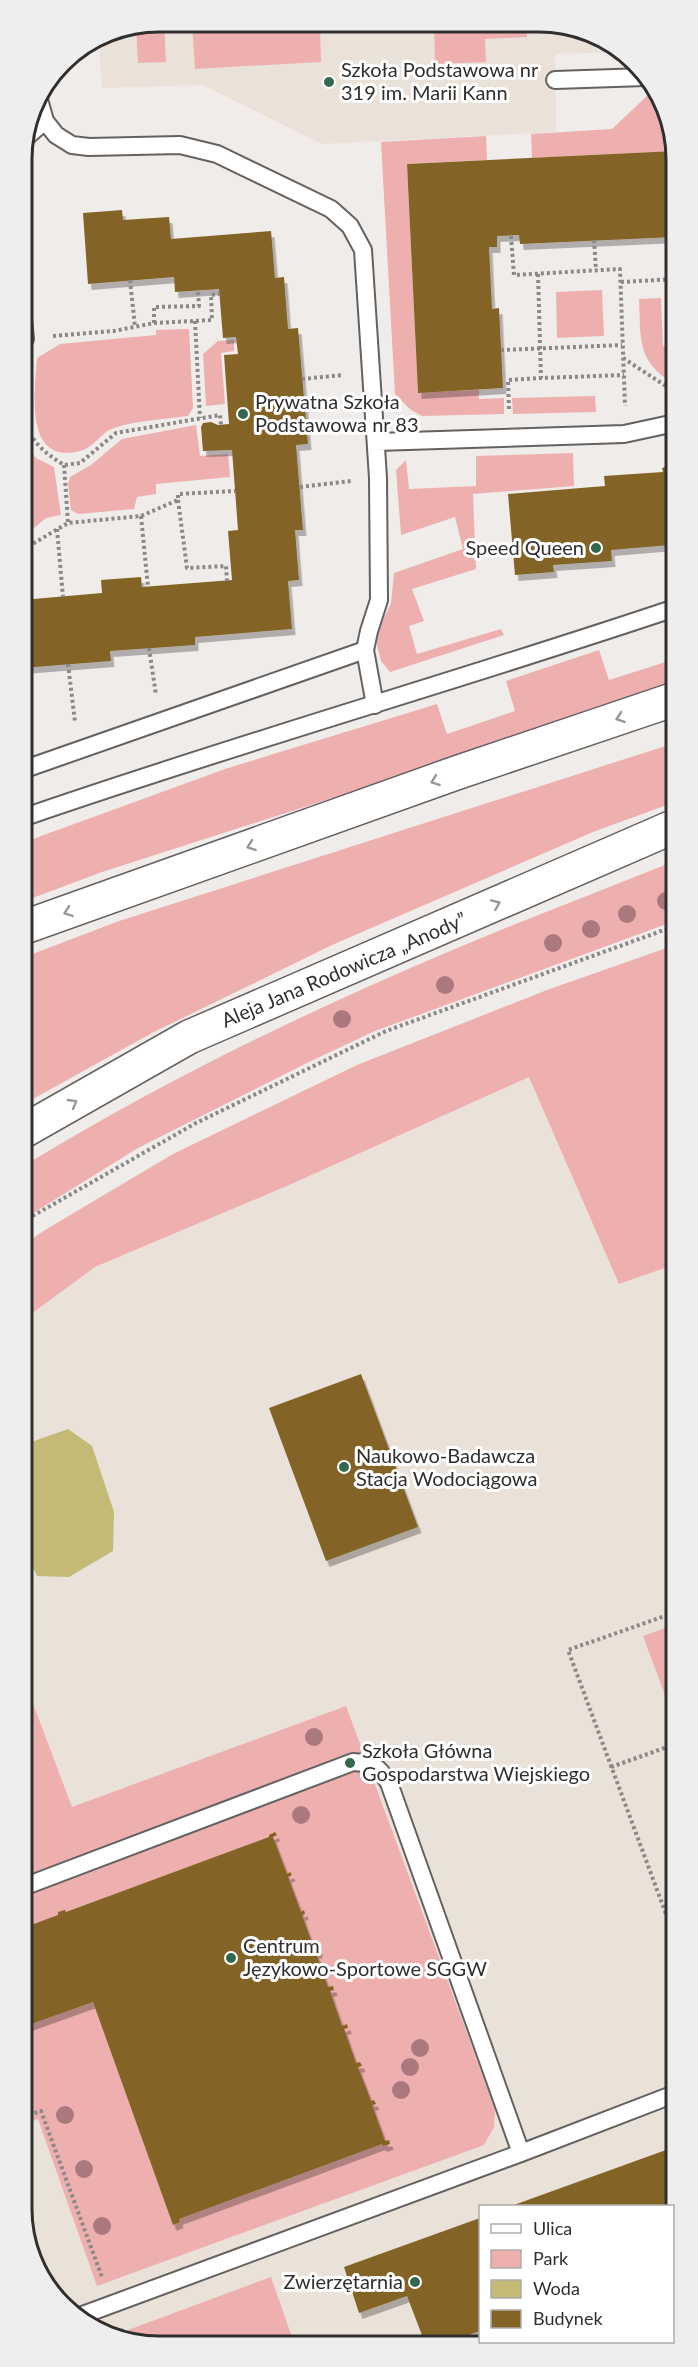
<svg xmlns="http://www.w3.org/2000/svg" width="698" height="2367" font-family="Lato,sans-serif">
<defs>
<filter id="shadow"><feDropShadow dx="3.5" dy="6" stdDeviation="0" flood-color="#0004"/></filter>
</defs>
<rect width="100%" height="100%" fill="#f0ecea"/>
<path fill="#eae1d9" d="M159 21 567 24 618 52 555 54 556 132 322 144 203 85 102 88 98 37 106 31Z
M675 1011 677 2217 673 2227 672 2206H480V2342H569L566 2343H131L61 2305 24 2235 23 1320 95 1267 287 1186Z"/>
<path fill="#eeb0af" d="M158 21H164L166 62 138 63 136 25Z
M192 21 320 22 321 62 195 69Z
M434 23H526L527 37 485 39 486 62 435 64Z
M654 93 674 132V151L532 158 531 134 612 129 649 94Z
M486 136 487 160 407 164 418 392 479 390V399L504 398V414L422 416 411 410 395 394 381 142Z
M602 290 604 336 557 338 556 292Z
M661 298 663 346H675V384C636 362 641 339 639 299Z
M189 329 193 408 188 416C166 419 134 421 114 428 101 432 94 448 80 451 23 466 35 389 37 358L60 344 156 335V330Z
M234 340V351L221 353 225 404 206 406 203 354 218 341Z
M595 396 596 412 513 414 512 398Z
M196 425 200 456 228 454 230 477 156 484V494L137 497 134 509 78 514 71 510 68 484 70 477 91 465 122 439Z
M22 439 36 458 54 467 61 515 46 518 22 538Z
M573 453 574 486 473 494 476 569 412 589 424 621 409 626 417 654 501 629 504 635 390 672 381 661 375 637 391 603 394 573 463 549 455 517 401 535 396 470 406 460 409 489 476 486V456Z
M599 650 609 680 675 659V688L102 872 22 902V843L225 769 437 704 447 734 515 711 506 681Z
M675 743V802L593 832 332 945 152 1033 22 1105V958L119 921Z
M675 861V921L375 1031 309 1062 138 1148 22 1220V1167C156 1085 299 1015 443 954 520 921 598 892 675 861Z
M675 945 676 1264 619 1284 529 1077 287 1186 95 1267 23 1320 22 1246 45 1230 173 1154 357 1065 547 990Z
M665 1628 676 1658V1725L643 1636Z
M23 1677 72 1807 346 1706 495 2109 494 2127 484 2145 97 2286 38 2119 23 2124Z
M271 2277 294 2343H133L128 2330Z"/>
<path fill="#c4ba76" d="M68 1429 92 1446 114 1512 113 1551 69 1577 37 1576 23 1546V1445Z"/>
<path fill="#846426" filter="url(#shadow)" d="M674 151 675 237 520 244 519 235 497 236V247H489L492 309 499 308 503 388 418 393 407 164Z
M122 210 123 220 169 217 171 239 271 231 275 278 284 277 288 329 298 328 308 444 296 445 303 530H295L299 580 288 581 292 629 195 637V645L110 651 111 661 22 668V600L102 593 101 580 141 577 142 587 232 580 228 531 238 530 232 450 203 451 201 427 203 423 211 422 218 425 229 424 224 355 238 354 236 337 223 338 219 289 175 292 174 277 88 284 83 213Z
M675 464V533H670L671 545 611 550 612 561 553 565 554 572 515 575 508 494 605 486 604 476 663 472 662 468Z
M361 1374 418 1527 326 1561 269 1408Z
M275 1832 277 1835 273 1837 287 1874 290 1872 292 1875 288 1877 301 1912 304 1910 305 1914 302 1915 314 1949 319 1948V1952L316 1953 328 1987 333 1986 334 1990 330 1991 342 2026 347 2024 348 2028 344 2029 356 2063 360 2062 362 2066 358 2067 371 2101 374 2100 376 2104 372 2105 385 2141 389 2140 390 2144 383 2146 382 2144 179 2219 180 2222 173 2225 93 2002 23 2027V1928L58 1915V1912L65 1910 66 1912 269 1837V1835Z
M677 2146V2217L673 2227 672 2206H511Z
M480 2218V2331L445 2343H425L407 2296 359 2313 344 2267Z"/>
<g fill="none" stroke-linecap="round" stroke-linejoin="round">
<defs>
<path id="service" d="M555 80 645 77
M38 96 45 121 56 135 72 145 89 147 180 145 217 154 331 209 350 226 363 250 378 478 379 600 369 631 365 650 375 705
M24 139 45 121
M21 300 25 339
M377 442 624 434 675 423
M22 770 365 650
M22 818C238 743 458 681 675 608
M23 1887 353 1762C374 1763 378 1766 389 1783L521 2153
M80 2316 521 2153 677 2093"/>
<path id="secondary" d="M22 928 456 773 675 699
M22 1132 189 1037 675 826"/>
</defs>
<use href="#service" stroke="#646260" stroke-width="20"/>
<use href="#secondary" stroke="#646260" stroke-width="36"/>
<path stroke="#8b8987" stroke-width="4" stroke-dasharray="3 3" stroke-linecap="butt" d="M511 236 514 275 620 269 625 406
M594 240 596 270
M538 274 541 378 624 375
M130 280 135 327
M621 282 675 279
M195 321 200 418
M154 323 212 320 211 295 219 294
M53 336 114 331 154 323V307L199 306 198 291
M501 350 622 345
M623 358 675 392
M302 379 343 375
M509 409 508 380 541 378
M25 410C25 438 42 451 64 465L80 463 116 433 220 415 221 425
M22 411 25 410V367
M64 465 68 523
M300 487 351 481
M178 500 187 568 226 566 227 581
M141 516 148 587
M57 529 63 597
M22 547 29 546 68 523 141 516 178 500V494L235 491
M149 648 156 695
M68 664 75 722
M22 1222 196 1123 386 1031 675 926
M676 1612 668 1615 676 1636
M668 1615 568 1650 676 1941
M611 1767 676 1744
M23 2117 41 2111 102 2277
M121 2329 125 2340"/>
<use href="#service" stroke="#fff" stroke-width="16"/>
<use href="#secondary" stroke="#fff" stroke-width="33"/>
</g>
<g fill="#aa797d">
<circle cx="666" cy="901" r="9"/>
<circle cx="627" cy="914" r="9"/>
<circle cx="591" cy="929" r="9"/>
<circle cx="553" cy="943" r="9"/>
<circle cx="445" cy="985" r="9"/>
<circle cx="342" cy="1019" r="9"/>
<circle cx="314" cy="1737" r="9"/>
<circle cx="301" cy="1815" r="9"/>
<circle cx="420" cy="2048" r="9"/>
<circle cx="410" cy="2067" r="9"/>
<circle cx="401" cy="2090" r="9"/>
<circle cx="65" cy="2115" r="9"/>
<circle cx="84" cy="2169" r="9"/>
<circle cx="102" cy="2226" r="9"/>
</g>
<defs><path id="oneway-chevron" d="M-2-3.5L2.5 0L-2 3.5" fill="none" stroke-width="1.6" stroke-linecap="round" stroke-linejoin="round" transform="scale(1.5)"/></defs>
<g stroke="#989796">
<use href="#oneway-chevron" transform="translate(620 718) rotate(161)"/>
<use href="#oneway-chevron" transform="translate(435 781) rotate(160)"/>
<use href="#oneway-chevron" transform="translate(251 846) rotate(160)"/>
<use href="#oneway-chevron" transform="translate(496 904) rotate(-23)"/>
<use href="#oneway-chevron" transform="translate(68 912) rotate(160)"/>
<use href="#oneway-chevron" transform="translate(73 1103) rotate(-30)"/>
</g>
<g fill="#32684e" stroke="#fff" stroke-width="2">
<circle cx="329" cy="82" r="6"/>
<circle cx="243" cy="414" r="6"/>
<circle cx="596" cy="548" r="6"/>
<circle cx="344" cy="1467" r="6"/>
<circle cx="350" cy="1763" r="6"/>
<circle cx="231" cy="1958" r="6"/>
<circle cx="415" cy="2282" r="6"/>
</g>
<g text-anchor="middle" stroke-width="6" stroke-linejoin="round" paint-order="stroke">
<g font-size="20" fill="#302f2e" stroke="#fff" text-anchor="start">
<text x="341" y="77">Szkoła Podstawowa nr<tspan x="341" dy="23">319 im. Marii Kann</tspan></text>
<text x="255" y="409">Prywatna Szkoła<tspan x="255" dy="23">Podstawowa nr 83</tspan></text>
<text x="584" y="555" text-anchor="end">Speed Queen</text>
<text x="356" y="1463">Naukowo-Badawcza<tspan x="356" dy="23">Stacja Wodociągowa</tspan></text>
<text x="362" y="1758">Szkoła Główna<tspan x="362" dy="23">Gospodarstwa Wiejskiego</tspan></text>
<text x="243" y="1953">Centrum<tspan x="243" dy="23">Językowo-Sportowe SGGW</tspan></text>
<text x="403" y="2289" text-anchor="end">Zwierzętarnia</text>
</g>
<g font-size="20" fill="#302f2e" stroke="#fff">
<text transform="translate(344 970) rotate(-23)" y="7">Aleja Jana Rodowicza „Anody”</text>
</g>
</g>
<path d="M0 0H698V2367H0ZM159 32H539A127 127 0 0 1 666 159V2209A127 127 0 0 1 539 2336H159A127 127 0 0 1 32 2209V159A127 127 0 0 1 159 32Z" fill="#eee" fill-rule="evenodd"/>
<path fill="none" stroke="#302f2e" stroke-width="3" d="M159 32H539A127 127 0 0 1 666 159V2209A127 127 0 0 1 539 2336H159A127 127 0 0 1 32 2209V159A127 127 0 0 1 159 32Z"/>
<rect x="479" y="2205" width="195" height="138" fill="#ffffff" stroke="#acacab" stroke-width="1.5"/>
<rect x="491" y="2224" width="30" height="9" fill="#ffffff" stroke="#acacab" stroke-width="1.5"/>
<text x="533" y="2235" font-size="18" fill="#302f2e">Ulica</text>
<rect x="491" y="2250" width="30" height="18" fill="#eeb0af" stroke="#acacab" stroke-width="1.5"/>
<text x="533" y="2265" font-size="18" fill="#302f2e">Park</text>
<rect x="491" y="2280" width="30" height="18" fill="#c4ba76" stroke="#acacab" stroke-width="1.5"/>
<text x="533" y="2295" font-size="18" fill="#302f2e">Woda</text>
<rect x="491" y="2310" width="30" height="18" fill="#846426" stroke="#acacab" stroke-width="1.5"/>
<text x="533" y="2325" font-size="18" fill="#302f2e">Budynek</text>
</svg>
